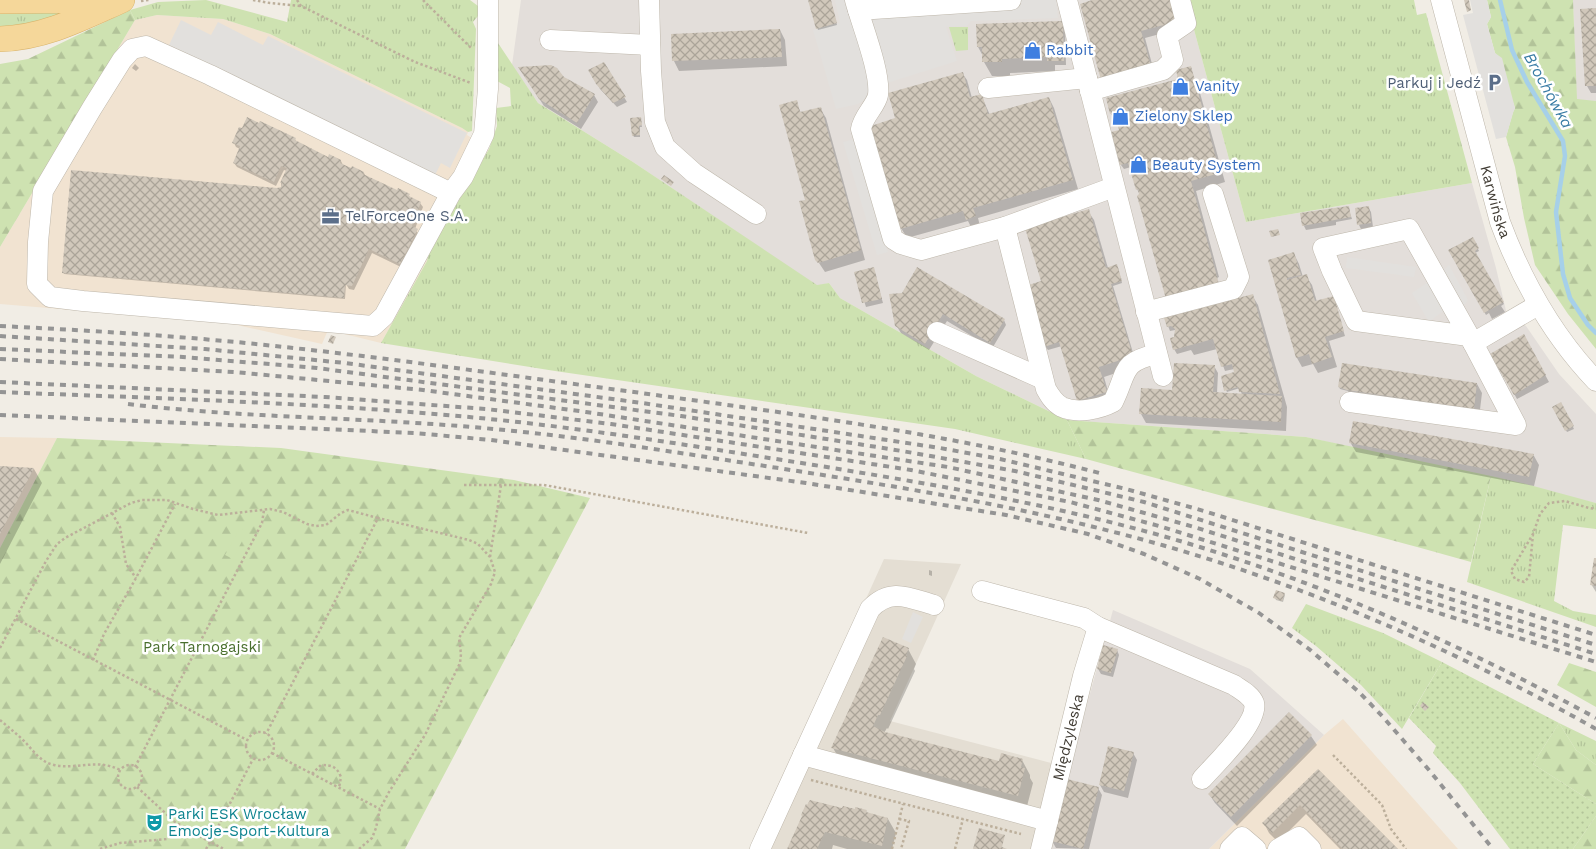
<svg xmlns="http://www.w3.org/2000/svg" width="1596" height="849" font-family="'Work Sans',sans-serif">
<defs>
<pattern id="grass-tufts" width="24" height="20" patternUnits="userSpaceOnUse" patternTransform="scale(1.25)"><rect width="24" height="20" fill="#cee2b1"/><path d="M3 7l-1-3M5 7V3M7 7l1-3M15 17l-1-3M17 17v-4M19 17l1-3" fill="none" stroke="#b2c399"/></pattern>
<pattern id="forest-firs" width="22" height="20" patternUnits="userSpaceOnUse" patternTransform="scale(1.25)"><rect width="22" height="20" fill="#cee2b1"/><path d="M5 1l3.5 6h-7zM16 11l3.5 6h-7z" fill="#b2c399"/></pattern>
<pattern id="garden-dots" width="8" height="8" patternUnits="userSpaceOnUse" patternTransform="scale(1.25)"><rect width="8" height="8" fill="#cee2b1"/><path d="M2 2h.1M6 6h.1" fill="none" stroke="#b2c399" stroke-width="1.8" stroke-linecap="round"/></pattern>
<pattern id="building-cross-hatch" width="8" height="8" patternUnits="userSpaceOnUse" patternTransform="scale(1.25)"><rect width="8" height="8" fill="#d1c8bb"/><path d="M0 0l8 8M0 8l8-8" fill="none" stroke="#aba499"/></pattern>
</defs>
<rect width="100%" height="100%" fill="#f1ede5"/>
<path fill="#e4ded3" d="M884 559 961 564 890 721 1055 764 1033 849H753Z"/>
<path fill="#f1e3d1" d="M157 15 223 19 270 34 462 128 468 132 467 135 489 149 429 251 427 261 381 343 328 330 322 344 228 323 0 304V247L135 20Z
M0 437 57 438 0 548Z
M1343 719 1458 849H1209L1324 735Z"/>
<path fill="#e3deda" d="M521 0H1186L1246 222 1472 183 1496 268 1507 315 1526 326 1559 374 1596 414V503L1306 437 1067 420 976 376 840 298 829 283 817 286 633 162 538 103 512 65Z
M1573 0H1596V327L1582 305Z
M1113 610 1250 669 1324 735 1209 849H1033L1083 719Z"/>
<path fill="url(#grass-tufts)" d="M206 0 287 22 291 0H470L478 6V16L473 22 476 29 472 131 468 132 462 128 270 34 223 19 157 15 135 20 130 10 158 2Z
M1186 0H1414L1417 15 1426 13 1472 183 1246 222Z
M0 7 81 9 0 31Z
M949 27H968V50L956 51Z
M498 43 538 103 633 162 817 285 829 283 840 298 976 376 1067 420 1086 459 955 429 555 371 381 343 427 261 429 251 489 149 497 126 496 108 511 106 510 88 497 81Z
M1491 476 1526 484 1596 503V529L1563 525 1554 601 1573 611 1596 615V627L1467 582Z
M1306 604 1383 633 1442 662 1402 729 1361 685 1316 646 1292 628Z
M1559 723 1596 741V765L1576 750Z"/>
<path fill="url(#forest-firs)" d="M1487 0H1573L1577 99 1596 101V349L1568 314 1535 265 1524 218 1515 167 1506 137 1513 112 1515 108 1497 56 1495 53 1487 24 1491 17Z
M130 10 135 20 0 247V64L28 59Z
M1067 420 1306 437 1491 476 1471 562C1343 526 1214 495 1086 459Z
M57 438 281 448 514 480 590 498 405 849H0V548Z
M1569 663 1596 672V707L1557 685Z
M1559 723 1576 750 1596 765V804L1533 764Z
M1596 816V849H1573Z"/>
<path fill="#cee2b1" d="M240 528 247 531 233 559 225 555Z"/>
<path fill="url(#garden-dots)" d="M1442 662 1559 723 1533 764 1596 804V816L1573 849H1510L1460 783 1433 753 1436 746 1409 718Z"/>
<path fill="#e2e0dd" d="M835 0H1056L1058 18 971 21 967 26 946 27 957 61 887 83 858 104 836 109 813 30 840 23Z
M1470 0H1487L1491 17 1487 24 1495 53 1502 58 1515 108 1513 113 1506 137 1496 139 1463 15 1473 13Z
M181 20 211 35 218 22 263 45 268 36 467 133 450 168 441 163 435 175 169 45Z
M856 139 888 252 877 255 843 142Z
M1347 257 1416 267 1414 277 1346 268Z
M1449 265 1468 300 1462 308 1441 273Z
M1431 280 1447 308 1429 322 1412 293Z
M913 612 923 617 911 643 902 639Z"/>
<path fill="#0003" d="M810 0H830L837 25 818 30Z
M1095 0H1138L1182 28 1145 38 1155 75Z
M1596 9V93H1591L1587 86Z
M1062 22 1065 27 1066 65H1055V71L1010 73V76H992L984 62 983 56 978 47 977 25Z
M780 30 785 40 787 66 679 71 674 61 672 35Z
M135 64 139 68 136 71 132 68Z
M604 64 627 102 617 107 600 89 590 70Z
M962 73 967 80 972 98 981 95 990 115 1049 98 1054 108 1078 189 978 218 980 226 972 229 968 221 907 238 901 228 897 120Z
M524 75 563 78 594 95 598 102 581 129 544 106Z
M1193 76 1198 86 1225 182 1196 191 1219 277 1217 278 1140 195 1137 189 1131 167 1124 169 1121 165 1118 151 1121 136 1116 115H1112L1111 114Z
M796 102 801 113 820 108 826 118 865 260 825 272 817 260 806 201Z
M640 118 642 127H640V137H634L633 135Z
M295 139 297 143 328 158 341 161 343 165 364 173 366 177 397 192 398 190 420 203 423 207 415 229 419 235 403 268 372 253 354 290 349 289 346 284 345 299 64 274 63 272 281 190V183L287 171 284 170 276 186 237 167 234 163 240 149 236 147 234 143Z
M1348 207 1352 219 1336 222V225L1306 230 1304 226Z
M1368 207 1371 212 1373 227 1361 229 1359 225Z
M1088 211 1094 220 1108 268H1118L1122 283 1113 286 1137 366 1104 377 1111 402 1078 401 1062 346 1048 350 1045 346 1040 283Z
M1473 239 1479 251 1475 253 1504 304 1501 306 1505 312 1492 319 1489 313 1486 315 1450 250Z
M1294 254 1299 264 1303 277 1306 276 1312 285 1317 302 1333 298 1345 336 1329 341 1337 367 1318 373 1313 364 1302 367 1297 358 1269 261Z
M873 268 883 303 866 307 855 272Z
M890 295 1004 320 1006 325 993 347 986 343 985 344 947 321 929 350 901 333 896 325Z
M1252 295 1258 305 1287 407 1286 431 1146 423 1141 414 1214 366 1218 373 1217 393 1242 395 1240 388 1227 392 1226 390 1236 378 1234 369 1225 371 1217 349 1194 355 1191 350 1177 354 1174 349 1176 331 1175 330 1170 331 1168 326Z
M1524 336 1549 382 1517 399 1492 354Z
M1477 384 1482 393 1479 418 1353 400 1348 391 1340 389 1339 387Z
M1561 403 1574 429 1567 432 1553 407Z
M1350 442 1534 456 1539 465 1534 486 1356 452Z
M0 468 34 469 42 483 0 564Z
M1596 560V592L1591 584Z
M929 570 932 571V576L929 575Z
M1284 594 1285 595 1283 602 1276 600 1275 598Z
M908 649 916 664 914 669 915 671 888 729 887 728 884 733 999 763 1022 760 1030 775V778L1033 783 1026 810 841 762 833 748Z
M1117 650 1119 655 1113 677 1101 674 1098 669Z
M1311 736 1317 745 1237 826 1215 803 1209 794Z
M1133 753 1137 760 1128 798 1104 792 1100 785Z
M1318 770 1395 849H1340L1306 814 1278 842 1269 833 1264 823Z
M1098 788 1102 795 1089 849 1056 848 1052 841Z
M843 809 866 811 868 814 888 819 896 833 892 849H847L833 845 832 849H788Z"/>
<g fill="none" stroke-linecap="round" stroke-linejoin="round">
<path stroke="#a6d0e9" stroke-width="4.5" d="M1500 0 1512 50 1527 82 1563 141 1565 156 1556 212 1563 274 1570 298 1588 325 1596 333"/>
</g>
<path fill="url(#building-cross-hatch)" d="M808 0H831L837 23 816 29Z
M1092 0H1173L1179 21 1141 31 1151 66 1101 80 1080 4Z
M1464 0H1469L1471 10 1467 12Z
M1596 8V86H1585L1580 9Z
M1063 21 1064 61H1047V57L1002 59V62H982V47H977L976 24Z
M780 29 782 57 672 61 671 34Z
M604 62 626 97 613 103 596 84 588 70Z
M551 65 557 68 564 77 595 94 577 123 539 99 518 67Z
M1191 66 1220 173 1191 181 1219 284 1166 299 1137 196 1139 194 1138 189 1136 190 1128 163 1120 165 1111 132 1119 130 1115 113 1110 114 1106 98 1178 79 1176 70Z
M963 72 970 97 982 94 988 114 1049 97 1073 180 973 208 976 216 966 220 963 211 900 229 871 126 895 118 888 93Z
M797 100 800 112 821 107 861 250 818 263 815 260 799 201 805 200 779 105Z
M247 117 259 123 260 121 296 138 295 140 328 157 329 154 341 160 340 163 351 168 352 166 364 172 363 174 397 190 398 188 410 194 409 196 421 202 412 226 418 229 400 264 369 249 352 286 345 285 344 298 62 273 71 170 277 188 281 187 282 183H280L287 168 281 166 274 182 233 163 240 146 232 143 239 127 242 128Z
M641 117 642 125 639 126 640 135 632 136 630 118Z
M664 175 674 182 671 186 661 179Z
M1349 206 1351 217 1302 226 1300 213Z
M1369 206 1371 223 1357 225 1355 208Z
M1089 209 1106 268 1117 264 1122 281 1111 284 1133 356 1099 367 1107 392 1077 401 1059 342 1044 347 1026 286 1041 281 1025 228Z
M1278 229 1280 235 1271 237 1269 231Z
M1473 237 1479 248 1475 251 1504 302 1484 313 1448 250Z
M1294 252 1301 275 1287 278V280L1307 274 1315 301 1334 296 1344 331 1325 337 1332 357 1312 364 1309 354 1296 358 1268 260Z
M874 267 882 299 862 303 854 272Z
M917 267 1005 319 990 343 943 314 925 344 895 326 889 294 902 293Z
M1253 294 1280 394 1239 392 1238 387 1224 391 1221 376 1234 372 1232 364 1221 367 1213 339 1173 350 1170 338 1174 337 1175 329 1171 326 1167 327 1164 318Z
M1524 334 1546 375 1514 395 1490 354Z
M331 335 336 337 333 344 328 342Z
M1174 363 1215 365 1213 392 1282 396 1281 422 1139 414 1141 388 1172 390Z
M1342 363 1477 383 1474 409 1347 390 1338 387Z
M1561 402 1574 426 1565 431 1552 407Z
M1353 421 1534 454 1529 477 1349 443Z
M0 466 34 468 0 534Z
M1594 558H1596V586L1590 585Z
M1276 590 1285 593 1282 601 1273 598Z
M883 637 909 648 906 655 907 656 880 715H878L873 726 885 732 999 761 1001 753 1023 759 1021 767 1025 768 1018 796 831 748Z
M1103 645 1118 649 1111 673 1097 669Z
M1423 702 1429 707 1425 711 1420 706Z
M1289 712 1312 735 1231 817 1208 794Z
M1108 746 1134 752 1124 791 1099 785Z
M1318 769 1398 849H1343L1300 805 1272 833 1262 823Z
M1067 779 1099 787 1083 849 1051 841Z
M810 800 842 808 843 806 855 809V807L867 810 866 812 888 818 882 846 825 832 817 849H787L802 816 801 815 806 804 807 805Z
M151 817 161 825 157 829 148 821Z
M979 828 1005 835 1002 847 1007 849H973Z"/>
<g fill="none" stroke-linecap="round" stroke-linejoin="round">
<defs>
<g id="minor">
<path d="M649 0 651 71 655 122 665 147 694 173 756 214"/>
<path d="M855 0C861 23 881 72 878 95 876 106 863 116 861 129L893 239 901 244 921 250 1005 227 1114 187"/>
<path d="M1067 0 1163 376"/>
<path id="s1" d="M1441 0 1500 222C1522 281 1552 335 1596 381"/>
<path d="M858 10 1011 0"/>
<path d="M550 40 650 45"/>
<path d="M988 88 1087 78"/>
<path d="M1090 91 1163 70 1173 60 1167 36 1186 23 1180 0"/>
<path d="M451 193 384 316 373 326 83 301 50 297 37 284 38 242 43 191 92 108 122 60 132 49 146 46 210 75 451 193 463 177 484 134 488 89V0"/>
<path d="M1005 227 1046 389C1050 396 1054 403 1062 407 1077 414 1100 409 1113 402 1128 372 1120 362 1157 354"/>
<path d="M1146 312 1233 289 1239 277 1213 194"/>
<path d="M937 332 1043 379"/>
<path d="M1469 336 1356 321 1332 271 1323 248 1409 229 1473 343 1538 305"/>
<path d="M1350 402 1516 425 1473 343"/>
<path d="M982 591 1084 618 1098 627 1234 685C1241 690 1251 695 1254 703 1259 723 1215 764 1202 779"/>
<path d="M803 755 1048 821"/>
<path d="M760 849 870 609C891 587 909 598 934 605"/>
<path id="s2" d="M1041 849 1083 676 1098 627"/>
<path d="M1230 849 1242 837 1256 849"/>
<path d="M1278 849 1299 837 1311 849"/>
</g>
<path id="major" d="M0 1 87 0
M0 39C44 38 82 18 122 0"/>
</defs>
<use href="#minor" stroke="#beb7ab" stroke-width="21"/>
<use href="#major" stroke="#d8b36b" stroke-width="26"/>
<path stroke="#bcaf9b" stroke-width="2.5" stroke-dasharray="2.5 2.5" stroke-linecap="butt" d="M253 0 270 3 301 6
M297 0 301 6 415 62 471 83
M423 0 471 48
M141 1 149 0
M464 485H544L808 533
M112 513 120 527 126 564 136 578
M1533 534 1529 577 1524 582 1515 579 1511 571 1533 534 1540 514 1549 503 1565 501 1589 508 1596 509
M490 557 501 485
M16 619 247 740
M0 648 46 561 57 544 65 538 131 503 142 500H167L193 509 218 515 270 509 283 512 307 524 316 526 326 525 341 513 348 510 378 518 266 734
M93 660 104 634 136 578 175 504
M0 720C8 727 16 733 24 741 33 750 40 762 54 765 77 770 97 758 120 770
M246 746a14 14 0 1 1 28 0a14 14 0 1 1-28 0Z
M272 753 380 809
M1333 755 1382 805 1391 829 1406 849
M118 777a12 12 0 1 1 24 0a12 12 0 1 1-24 0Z
M135 767 262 523 264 510
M312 774 321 765C332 765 337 767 341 777L339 788
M811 780 1021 834
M137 787 175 822 210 842 253 759
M899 819 909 821 901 849
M100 849 120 843 168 839 180 825
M206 849 210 842 224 849
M359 849 372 838 376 828 380 809 389 792 425 735 460 663 461 654 459 638 491 584 495 572 490 557 478 544 469 540 378 518
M892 849 903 804
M955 849 963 819"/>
<use href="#minor" stroke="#fff" stroke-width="20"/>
<use href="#major" stroke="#f5d79a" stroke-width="25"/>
<path stroke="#949494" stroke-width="4" stroke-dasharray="6 6" stroke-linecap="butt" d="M0 326C82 330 164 335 246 343 376 356 505 375 634 392 791 414 949 433 1103 474
M0 336 205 349 345 363 642 403 940 448 1000 459 1126 489 1204 511 1596 635
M0 349 183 357 317 368 681 416 902 451 1015 471 1144 502 1596 645
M0 359 234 372 423 390 586 412 948 467 1098 500 1194 527 1596 654
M0 382 325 397 486 409 611 424 911 470 1070 502 1159 526 1596 662
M0 392C149 398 298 402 446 415 569 425 692 446 814 465 956 488 1097 512 1234 558 1359 599 1480 655 1596 718
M128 404C242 418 357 417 471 427 570 435 667 451 765 466 881 484 997 502 1110 531 1280 574 1444 643 1596 729
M0 415 415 433 491 440 806 483 1006 515 1088 534 1144 554 1200 579 1259 613 1309 649 1359 692 1383 717 1429 770 1493 849"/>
</g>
<defs>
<symbol id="shop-bare" viewBox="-9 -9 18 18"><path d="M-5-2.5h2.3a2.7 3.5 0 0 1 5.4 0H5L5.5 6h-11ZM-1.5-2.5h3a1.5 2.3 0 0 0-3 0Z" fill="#3f7fe0" stroke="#fff" stroke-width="2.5" paint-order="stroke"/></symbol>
<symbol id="parking-bare" viewBox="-9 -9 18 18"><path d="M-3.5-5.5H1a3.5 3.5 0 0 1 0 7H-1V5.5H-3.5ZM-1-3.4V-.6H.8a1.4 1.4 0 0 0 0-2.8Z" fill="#5c6f8a" stroke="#fff" stroke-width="2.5" paint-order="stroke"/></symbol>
<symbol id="office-bare" viewBox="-9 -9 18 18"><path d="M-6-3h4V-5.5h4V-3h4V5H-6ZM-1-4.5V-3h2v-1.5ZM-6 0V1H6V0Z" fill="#5c6f8a" stroke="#fff" stroke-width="2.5" paint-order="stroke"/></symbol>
<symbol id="theatre-bare" viewBox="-9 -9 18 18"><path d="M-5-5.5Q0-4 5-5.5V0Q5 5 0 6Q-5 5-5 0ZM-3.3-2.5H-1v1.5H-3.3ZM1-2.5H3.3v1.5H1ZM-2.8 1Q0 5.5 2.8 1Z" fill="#0f9aa8" stroke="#fff" stroke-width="2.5" paint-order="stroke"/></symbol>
</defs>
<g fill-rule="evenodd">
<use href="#shop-bare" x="1020" y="38" width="25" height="25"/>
<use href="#parking-bare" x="1482" y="70" width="25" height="25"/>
<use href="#shop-bare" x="1168" y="74" width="25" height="25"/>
<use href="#shop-bare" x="1108" y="104" width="25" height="25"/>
<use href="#shop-bare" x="1126" y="152" width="25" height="25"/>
<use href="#office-bare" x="318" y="204" width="25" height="25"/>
<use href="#theatre-bare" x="142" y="810" width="25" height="25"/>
</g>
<g text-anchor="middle" stroke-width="5" stroke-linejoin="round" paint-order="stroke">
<g font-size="15" fill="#366cbe" stroke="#fff" text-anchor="start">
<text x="1046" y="55">Rabbit</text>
<text x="1195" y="91">Vanity</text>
<text x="1135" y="121">Zielony Sklep</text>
<text x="1152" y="170">Beauty System</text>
</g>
<g font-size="15" fill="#4e5e75" stroke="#fff" text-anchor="end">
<text x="1481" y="88">Parkuj i Jedź</text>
<text x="345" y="221" text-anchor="start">TelForceOne S.A.</text>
</g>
<g font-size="15" fill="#423d35" stroke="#fff">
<text dy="5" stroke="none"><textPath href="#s1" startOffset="209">Karwińska</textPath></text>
<text dy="5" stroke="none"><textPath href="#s2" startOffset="115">Międzyleska</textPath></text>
</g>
<g font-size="15" fill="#496f2e" stroke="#fff">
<text x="202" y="652">Park Tarnogajski</text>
</g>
<g font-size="15" fill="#0d838f" stroke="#fff" text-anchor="start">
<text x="168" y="819">Parki ESK Wrocław<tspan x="168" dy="17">Emocje-Sport-Kultura</tspan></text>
</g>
<g font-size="16" font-style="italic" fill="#387ba4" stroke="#fff">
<text transform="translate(1549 90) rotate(61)" y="6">Brochówka</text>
</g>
</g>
</svg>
